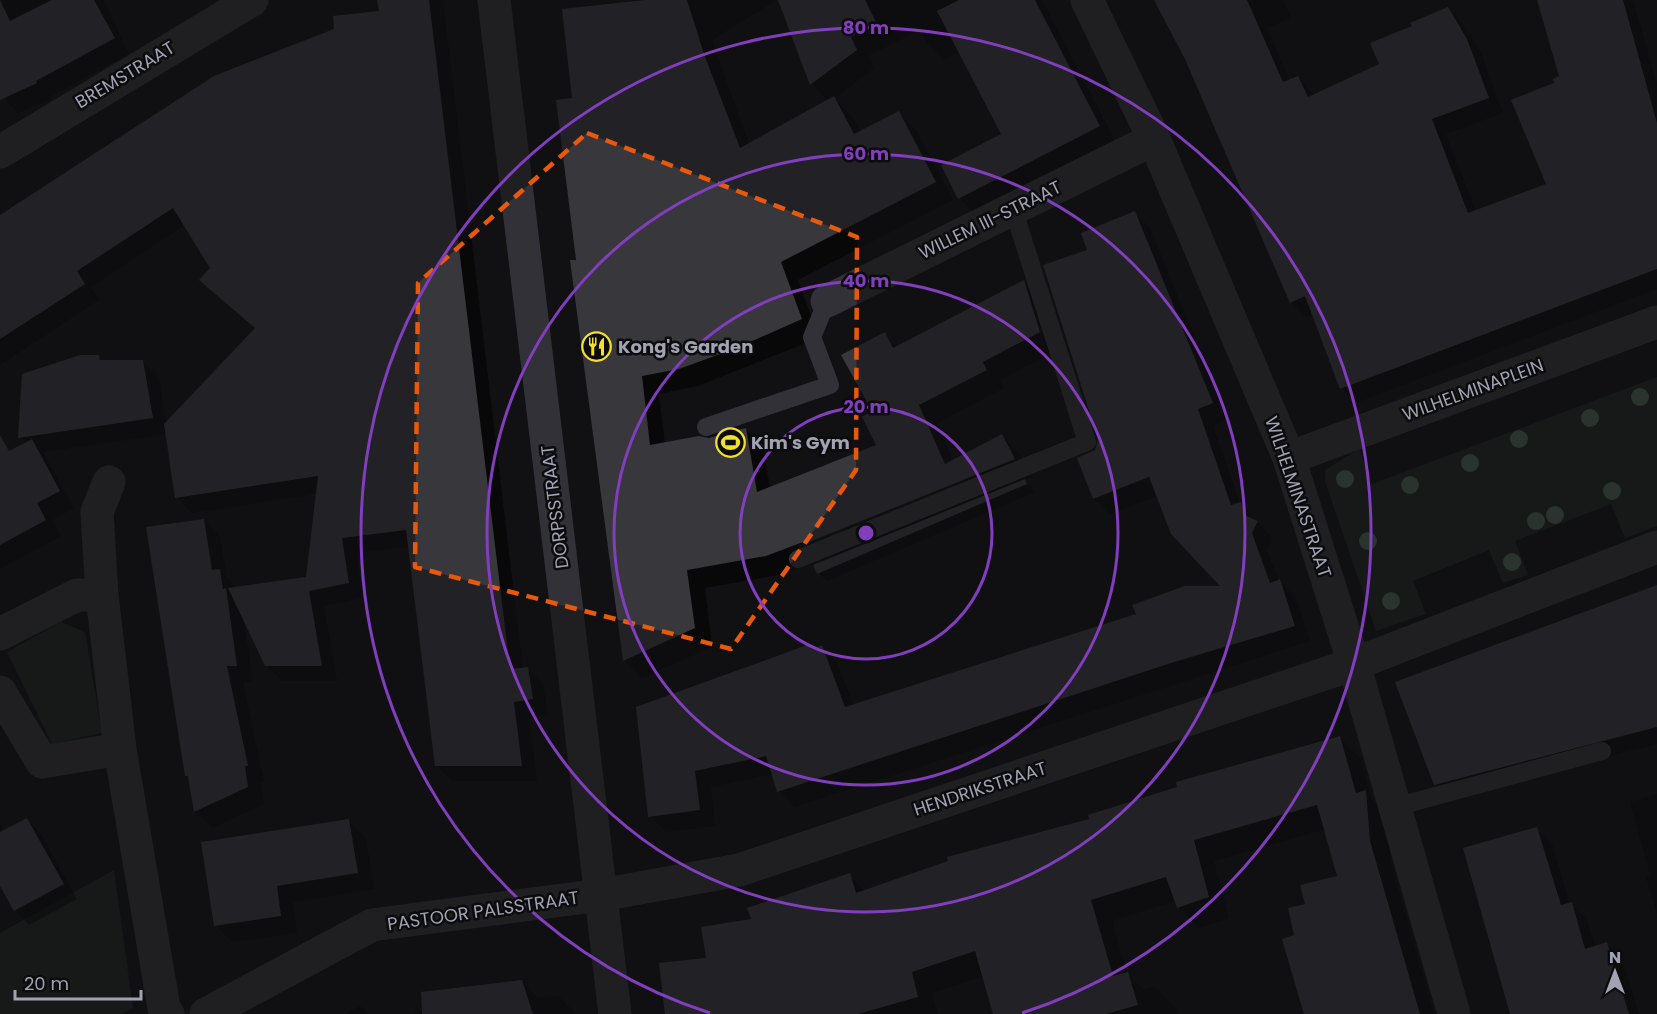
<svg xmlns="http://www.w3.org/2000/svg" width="1657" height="1014" font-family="Poppins,sans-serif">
<rect width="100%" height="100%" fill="#111012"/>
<path fill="#1d241f" d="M1657 377V526L1625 538 1611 504 1515 541 1528 575 1503 583 1489 550 1413 581 1426 614 1376 631 1325 481V470L1359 449 1372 484Z
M61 622 85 632 102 733 52 744 7 652Z
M114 870 133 1008 122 1014H0V933Z"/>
<path fill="#0007" fill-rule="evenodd" d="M0 0H104L129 54 50 97 52 99 18 113 0 93Z
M379 0H443L523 669H528L543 684 548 715 529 717 537 781H452L436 765 409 547 357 553 363 598 324 606 337 681H282L266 665 244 620 253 682H243L264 782H261L264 804 212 828 195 811 190 779 186 775 204 520 220 537 227 578 236 587 308 578 317 494 192 513 177 497 167 434 43 452 74 508 52 520 61 536 0 569V457L26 444 20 437 98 357 103 362H143L159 378 166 424 256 329 201 280 212 268 185 225 91 287 99 300 0 365V216L380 12Z
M634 0H777L712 40 749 144 828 101 812 84 779 0H1042L1117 144 978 216 959 198 1003 135 960 52 944 60 926 42 920 30 868 56 874 68 834 99 852 116 861 132 898 113 917 131 953 200 798 280 819 338 698 386 659 394 665 444 709 439 745 429 763 447 770 488 879 446 874 412 884 334 897 347 1024 282 1042 300 1058 350 1000 380 1004 388 937 423 953 461 1002 436 1020 454 1032 477 1024 480 1035 492 827 581 819 573 824 562 821 559 785 574 705 588 712 647 642 678 624 660 577 261 574 99ZM962 479 965 481 799 548 798 545Z
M1156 0H1283L1291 18 1267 28 1290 81 1298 78 1315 96 1381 65 1414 27 1448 9 1463 24 1482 55 1503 113 1446 134 1476 212 1548 184 1556 84 1561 77 1540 0H1633L1657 84V289L1356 403 1341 388 1313 314 1306 317 1291 302 1186 59Z
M1134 212 1150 228 1228 419 1213 426 1240 503 1273 539 1267 550 1279 581 1296 597 1310 641 795 807 779 791 773 774 711 787 715 826 666 832 650 816 809 646 814 650 821 647 837 663 854 706 1223 588 1158 496 1110 514 1094 498 1099 439 1089 250Z
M1657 587V744L1448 798 1435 784Z
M1340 738 1361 759 1372 799 1386 813 1391 863 1434 1014H1306L1296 936 1307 905 1339 877 1326 829 1214 861 1229 918 1199 928 1178 907 1176 901 1112 921 1127 974 1143 989 1154 986 1175 1007 1177 1014H994L983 976 932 993 938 1014H666L707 959 753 920 849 875 865 891Z
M1657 794V914L1646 877 1650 875 1630 802Z
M27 819 41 834 77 899 29 925 15 910 0 884V824L4 832Z
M349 821 366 838 374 889 293 902 297 933 232 942 215 925Z
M1536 829 1552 844 1570 904 1587 919 1595 947 1607 944 1622 959 1639 1014H1512Z
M522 981 538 998 558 995 576 1014H414L473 987Z
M360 1006 369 1014H345Z"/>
<path fill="#38373c" d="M0 0 10 21 52 0H94L115 38 36 81 37 83 0 100Z
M377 0H429L510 669 528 667 533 699 514 702 522 766H435L406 530 342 538 349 583 309 591 322 666H265L228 588 306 577 318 476 175 498 164 424 255 328 199 280 210 268 173 208 77 271 85 284 0 339V215L214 76 334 29 333 16 379 11Z
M645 0H687L704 54 740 148 834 96 854 134 899 111 936 182 781 262 802 319 734 349 679 369 642 376 650 445 699 436 709 438 746 428 757 492 876 445 862 417 872 411 841 355 885 332 893 348 1024 280 1040 332 983 362 987 370 919 405 945 464 1002 434 1015 459 804 544 803 542 766 556 687 570 695 628 623 661 570 260H576L556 100 572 98 562 9Z
M778 0H865L877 24 851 37 857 50 810 85Z
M959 0H1035L1100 126 958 199 941 165 1001 134 937 11Z
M1154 0H1247L1283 82 1298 76 1308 97 1379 64 1370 43 1412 26 1410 23 1448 7 1467 39 1489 98 1432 119 1468 213 1546 184 1511 100 1554 83 1553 79 1559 76 1537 0H1623L1657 123V269L1340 389 1305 296 1290 303 1185 59Z
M1135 211 1213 403 1198 409 1231 505 1241 502 1245 515 1258 521 1252 533 1270 583 1280 579 1295 626 1171 663 777 792 766 756 695 771 700 810 648 817 636 707 810 644 812 649 822 645 845 707 1136 614 1132 605 1185 586H1220L1171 534 1149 477 1093 499 1077 458 1095 450 1098 439 1043 265 1087 250 1081 233Z
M80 355H99L100 360H143L153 418 18 438 22 374Z
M0 435 9 451 32 439 60 491 37 503 46 520 0 545Z
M1025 479 1027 484 817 574 813 565Z
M204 519 212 570 220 569 223 589 226 588 237 666H227L248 766H245L248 787 194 812 188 776H185L146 527Z
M1657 585V727L1434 785 1395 682Z
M1340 736 1356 793 1366 790 1370 841 1420 1014H1304L1282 939 1294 935 1288 908 1305 904 1300 885 1337 876 1317 805 1194 840 1209 897 1177 908 1166 877 1091 900 1113 976 1128 972 1138 1005 1106 1014H993L975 951 912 972 918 997 858 1014H665L659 963 706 958 701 927 751 919 747 908 850 873 856 893 948 861 947 857 1089 819 1088 815 1177 787 1176 782Z
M27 818 64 884 14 911 0 886V832Z
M349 819 358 873 277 886 281 916 214 926 201 842Z
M1537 827 1561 905 1572 902 1585 949 1607 942 1629 1014H1510L1463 848Z
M522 980 533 1014H422L421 992Z"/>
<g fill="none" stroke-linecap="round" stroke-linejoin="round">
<path stroke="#323137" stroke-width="18" d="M706 427 830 385 812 337 827 301
M798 559 1087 442 1013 208
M1395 807 1602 751"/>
<path stroke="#323137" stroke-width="33" d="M494 0 615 1014
M1087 0 1154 139 1289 458 1354 664 1454 1014
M0 152 252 0
M827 301 1154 139
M1289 458 1657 322
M102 595 97 512 109 482
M0 634 77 595H102L120 749 164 1008 168 1014
M0 692 42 762 120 749
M206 1014 372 925 601 895 739 870 1354 664 1657 547"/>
</g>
<g fill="#4a5e51">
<circle cx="1640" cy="397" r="9"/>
<circle cx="1590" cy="418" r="9"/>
<circle cx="1519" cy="439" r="9"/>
<circle cx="1470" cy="463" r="9"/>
<circle cx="1345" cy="479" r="9"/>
<circle cx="1410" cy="485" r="9"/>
<circle cx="1612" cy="491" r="9"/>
<circle cx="1555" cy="515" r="9"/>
<circle cx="1536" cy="521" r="9"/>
<circle cx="1368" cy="541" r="9"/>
<circle cx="1512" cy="562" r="9"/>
<circle cx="1391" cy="601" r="9"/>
</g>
<path d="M0 0H1657V1014H0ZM587 133 857 237 856 470 731 649 415 567 418 283Z" fill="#111012" fill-opacity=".55" fill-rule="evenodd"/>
<path fill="none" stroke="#e8590c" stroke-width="4.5" stroke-dasharray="12 8" stroke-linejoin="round" d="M587 133 857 237 856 470 731 649 415 567 418 283Z"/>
<g fill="none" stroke="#813ebd" stroke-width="3">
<circle cx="866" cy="533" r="126"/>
<circle cx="866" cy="533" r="252"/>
<circle cx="866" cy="533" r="379"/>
<path d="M710 1013A505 505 0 1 1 1022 1013"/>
</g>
<defs>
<symbol id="restaurant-ring" viewBox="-11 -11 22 22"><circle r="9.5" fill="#0c0b0d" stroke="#f1e129" stroke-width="1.5"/><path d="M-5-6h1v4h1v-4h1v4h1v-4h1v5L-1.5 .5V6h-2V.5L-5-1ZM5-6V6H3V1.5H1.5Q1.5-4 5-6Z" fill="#f1e129"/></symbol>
<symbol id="stadium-ring" viewBox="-11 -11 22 22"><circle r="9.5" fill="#0c0b0d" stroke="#f1e129" stroke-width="1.5"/><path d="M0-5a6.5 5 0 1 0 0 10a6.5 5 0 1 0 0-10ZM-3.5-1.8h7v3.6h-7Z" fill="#f1e129"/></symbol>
</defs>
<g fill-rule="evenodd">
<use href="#restaurant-ring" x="580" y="330" width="33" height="33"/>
<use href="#stadium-ring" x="714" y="426" width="33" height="33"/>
</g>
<g text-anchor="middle" stroke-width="5" stroke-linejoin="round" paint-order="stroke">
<g font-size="18" fill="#a1a2b2" stroke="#0c0b0d">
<text transform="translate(125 75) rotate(-31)" y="6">BREMSTRAAT</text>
<text transform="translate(990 220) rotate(-26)" y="6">WILLEM III-STRAAT</text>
<text transform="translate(1473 390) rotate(-20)" y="6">WILHELMINAPLEIN</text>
<text transform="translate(1298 497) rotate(71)" y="6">WILHELMINASTRAAT</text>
<text transform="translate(555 507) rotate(-97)" y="6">DORPSSTRAAT</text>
<text transform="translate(980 789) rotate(-18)" y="6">HENDRIKSTRAAT</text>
<text transform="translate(483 911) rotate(-8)" y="6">PASTOOR PALSSTRAAT</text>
</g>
<g font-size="18" font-weight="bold" fill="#a1a2b2" stroke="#0c0b0d" text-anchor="start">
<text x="618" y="353">Kong's Garden</text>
<text x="751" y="449">Kim's Gym</text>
</g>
</g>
<circle cx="866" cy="533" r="9" fill="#813ebd" stroke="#0c0b0d" stroke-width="3"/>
<g font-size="18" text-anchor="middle" font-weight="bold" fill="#813ebd" stroke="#0c0b0d" stroke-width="5" stroke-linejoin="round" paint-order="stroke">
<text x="866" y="34">80 m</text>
<text x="866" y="160">60 m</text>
<text x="866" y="287">40 m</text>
<text x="866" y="413">20 m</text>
</g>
<g transform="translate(1615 972)" stroke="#0c0b0d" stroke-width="4.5" paint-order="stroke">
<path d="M0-4.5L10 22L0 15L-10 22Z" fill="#a1a2b2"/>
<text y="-9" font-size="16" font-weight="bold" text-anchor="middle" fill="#a1a2b2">N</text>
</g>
<path d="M15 990v9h126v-9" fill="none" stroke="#a1a2b2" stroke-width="3"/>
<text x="24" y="990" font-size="18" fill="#a1a2b2" stroke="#0c0b0d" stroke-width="4.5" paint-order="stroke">20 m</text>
</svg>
